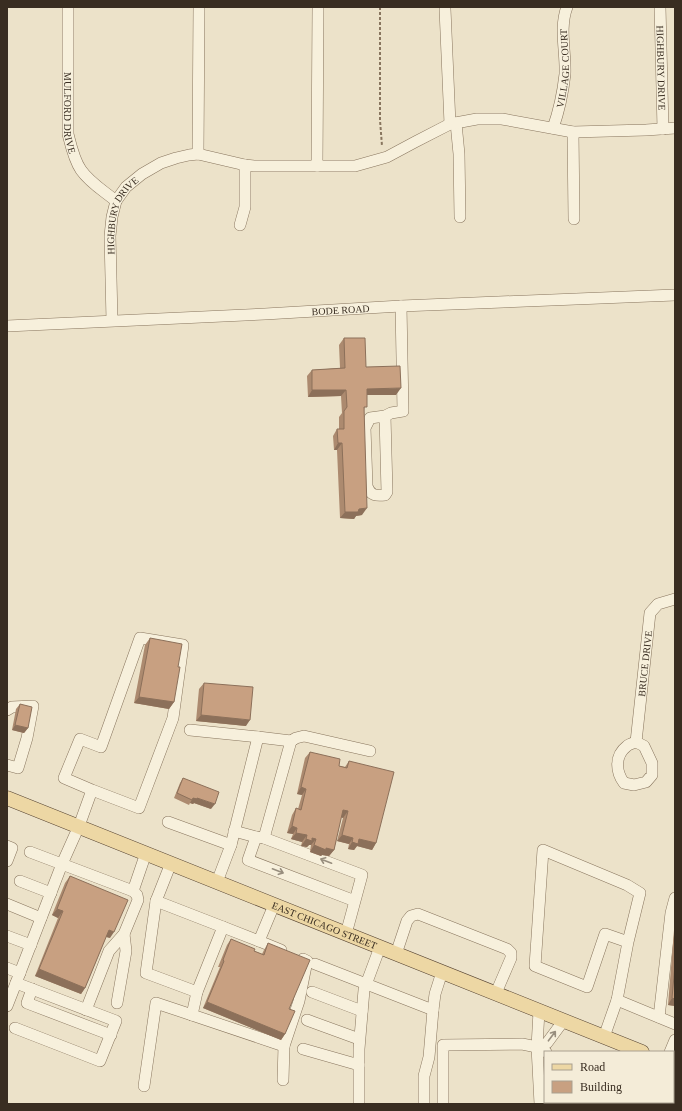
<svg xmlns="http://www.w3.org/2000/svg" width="682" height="1111" font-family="Georgia,serif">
<rect width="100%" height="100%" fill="#ece2c9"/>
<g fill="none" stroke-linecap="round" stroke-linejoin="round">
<defs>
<g id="minor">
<path id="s1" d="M68 7V134C71 146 74 160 81 170 90 183 104 191 116 201"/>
<path id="s2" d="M660 7 663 129"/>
<path d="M445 9 450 124"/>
<path d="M456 123 459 154 460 217"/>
<path id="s3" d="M553 128C559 111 563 92 565 74 566 52 559 28 567 7"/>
<path d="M573 132 574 219"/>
<path d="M198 154 199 7"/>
<path d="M317 166 318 8"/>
<path d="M240 225 245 207V165"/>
<path id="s4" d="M112 320 110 236 112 217 116 201 126 187 142 174 161 163 176 158 189 155 198 154 245 165 254 166H355L387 157 415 142 450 124 477 119H502L573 132 646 130 675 128"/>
<path id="s5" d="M7 326 265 314 401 306 675 295"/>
<path d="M385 416 370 418 365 428 367 486C370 496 377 496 385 495L387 492 385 416 391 413 403 411 401 306"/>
<path d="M7 710 12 707 33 706 27 738 18 768 7 765"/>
<path d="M190 730 258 737"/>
<path d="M291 741 296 738 304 736 370 751"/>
<path id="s6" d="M636 742 650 613 658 604 675 599"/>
<path d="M636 742 644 746 652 763V775L646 782 634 785 624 783C616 772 614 756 627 746 629 744 633 743 636 742Z"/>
<path d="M168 822 231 845"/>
<path d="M234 831 256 837"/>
<path d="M7 846 12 848 7 861"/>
<path d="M30 852 133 891 146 853"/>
<path d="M171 863 156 901 223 927"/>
<path d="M20 881 51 893"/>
<path d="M217 882 231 845 258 737 291 741 264 838"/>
<path d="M156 901 146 973 197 992"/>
<path d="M7 904 41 918"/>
<path d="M274 905 259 941 281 950"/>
<path d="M346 934 362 875 264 838 256 837 248 860 355 901"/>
<path d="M7 936 31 945"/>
<path d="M259 941 223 927 197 992 192 1015 284 1046"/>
<path d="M396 954 407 921 411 916 418 914 507 949 511 953V958L496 993"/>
<path d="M315 964 433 1010"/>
<path d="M7 968 20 973"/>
<path d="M32 989 27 1003 111 1035"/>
<path d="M312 992 362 1011"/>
<path d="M617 1000 628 942 640 893 627 885 543 850 535 966 587 987 605 934 628 942"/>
<path d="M117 1003 126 951 124 934"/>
<path d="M7 1006 16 983"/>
<path d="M86 1010 109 951 124 934 138 900 137 895 133 891"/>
<path d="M539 1011 537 1047 540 1104"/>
<path d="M659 1017 671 913 675 898"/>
<path d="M307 1020 359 1039"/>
<path d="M15 1028 100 1061 116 1021 16 983 62 864 79 826 92 790 139 808 173 718 183 645 140 638 101 747 80 739 64 778 92 790"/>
<path d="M604 1037 617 1000 675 1024"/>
<path d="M537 1047 547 1043 564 1020"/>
<path d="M303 1049 359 1065"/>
<path d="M670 1052 675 1040"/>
<path d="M283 1080 284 1046 299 1001 307 961 303 959"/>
<path d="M144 1086 156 1003 192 1015"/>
<path d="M359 1102V1049L364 990 380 947"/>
<path d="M424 1104V1076L429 1057 433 1010 435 994 442 972"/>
<path d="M443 1104V1045L522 1044 537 1047 546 1052"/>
<path d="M656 1104V1102"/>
</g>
<g id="major">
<path id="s7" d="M7 798 642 1052"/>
<path d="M673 1065H675"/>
</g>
</defs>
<use href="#minor" stroke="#88755e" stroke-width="12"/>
<use href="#major" stroke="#564332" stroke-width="15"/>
<path stroke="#88755e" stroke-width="2" stroke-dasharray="3 2" stroke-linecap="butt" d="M380 7V120L382 146"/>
<use href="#minor" stroke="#f7f0dc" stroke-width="11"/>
<use href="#major" stroke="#edd7a4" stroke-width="14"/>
</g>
<path fill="#ac8a6f" d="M344 338 366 367 396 395H367L364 411 362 515 356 516 354 519 340 518 337 450H334L333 436 337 429H339V417L342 413 341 396 308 397 307 376 312 370 340 368 339 345Z
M150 638 178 667 174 702 169 709 134 703 145 645Z
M204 683 246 726 196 721 199 689Z
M20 704 28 728 24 733 12 730 16 709Z
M310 752 339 766 345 767 349 761 376 843 372 850 357 846 354 850 348 849 349 844 337 841 343 818 341 817 334 850 329 856 322 855 321 856 310 852 311 845H309L307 847 301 846 302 842 291 839 293 834 287 833 292 815 296 808 298 809 302 795 297 794 305 758Z
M183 778 211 809 194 803 193 804 190 803 189 805 174 798 180 783Z
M70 876 110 938 106 937 85 988 81 994 35 976 58 918 52 915 65 883Z
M675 929V1006L668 1005 674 930Z
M231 939 254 951 262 954 264 950 268 943 289 1009 285 1034 281 1040 203 1008 220 967H218L227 945Z"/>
<path fill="#8c705a" d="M401 388 396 395H362L367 389Z
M312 390H346L341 396 308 397Z
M338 443H342L337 450H334Z
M367 508 362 515 356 516 354 519 340 518 345 512 359 509Z
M139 697 174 702 169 709 134 703Z
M201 715 250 720 246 726 196 721Z
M15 725 28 728 24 733 12 730Z
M301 787 306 789 302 795 297 794Z
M193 798H197L215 804 211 809 194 803 193 804 190 803Z
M343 810 348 811 343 818 339 816Z
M292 826 297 828 293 834 287 833Z
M296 833 307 835 302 842 291 839Z
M342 835 353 838 349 844 337 841Z
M312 838 316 839 311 845H309L307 847 301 846 306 839Z
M359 839 376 843 372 850 357 846 354 850 348 849 352 842Z
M314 845 334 850 329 856 322 855 321 856 310 852Z
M57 909 63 911 58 918 52 915Z
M109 930 114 932 110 938 104 936Z
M39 969 85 988 81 994 35 976Z
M672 998 675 999V1006L668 1005Z
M207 1002 285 1034 281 1040 203 1008Z"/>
<path fill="#c8a081" stroke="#8c705a" d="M344 338H365L366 367 400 366 401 388 367 389V407H364L367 508 359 509 358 512H345L342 443H338L337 429H344V411L347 407 346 390H312V370L345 368Z
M150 638 182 644 178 667H180L174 702 139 697Z
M204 683 253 687 250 720 201 715Z
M20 704 32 707 28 728 15 725Z
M310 752 340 759 339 766 347 768 349 761 394 772 376 843 359 839 358 844 352 842 353 838 342 835 348 811 343 810 334 850 326 848V850L314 845 316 839 312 838V841L306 839 307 835 296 833 297 828 292 826 296 808 301 810 306 789 301 787Z
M183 778 219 792 215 804 197 798V799L193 798 192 800 177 793Z
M70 876 128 900 114 932 109 930 85 988 39 969 63 911 57 909Z
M231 939 255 949 254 951 264 955 268 943 310 960 289 1009 295 1011 285 1034 207 1002 224 961 223 960Z
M675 965V999L672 998Z"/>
<defs><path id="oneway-shaft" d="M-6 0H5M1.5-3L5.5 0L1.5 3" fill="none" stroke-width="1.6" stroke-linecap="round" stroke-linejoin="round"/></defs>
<g stroke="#988e7e">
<use href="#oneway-shaft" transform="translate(326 861) rotate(-159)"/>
<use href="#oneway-shaft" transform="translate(278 871) rotate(21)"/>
<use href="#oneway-shaft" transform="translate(552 1036) rotate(-53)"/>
</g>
<g text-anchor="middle" stroke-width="3" stroke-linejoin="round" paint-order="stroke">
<g font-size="10" fill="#392d21" stroke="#f4ecd8">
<text dy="4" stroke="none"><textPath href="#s3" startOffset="61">VILLAGE COURT</textPath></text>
<text dy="4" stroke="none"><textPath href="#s2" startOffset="61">HIGHBURY DRIVE</textPath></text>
<text dy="4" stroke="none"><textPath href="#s1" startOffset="106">MULFORD DRIVE</textPath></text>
<text dy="4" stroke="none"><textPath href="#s4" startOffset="108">HIGHBURY DRIVE</textPath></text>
<text dy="4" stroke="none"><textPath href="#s5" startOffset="334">BODE ROAD</textPath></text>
<text dy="4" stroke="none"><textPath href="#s6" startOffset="79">BRUCE DRIVE</textPath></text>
<text dy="4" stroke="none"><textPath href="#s7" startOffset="342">EAST CHICAGO STREET</textPath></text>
</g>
</g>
<rect width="682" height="1111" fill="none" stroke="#392d21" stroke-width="16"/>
<rect x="544" y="1051" width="130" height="52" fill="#f4ecd8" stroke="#a9a08f"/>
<rect x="552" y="1064" width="20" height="6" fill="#edd7a4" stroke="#a9a08f"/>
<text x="580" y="1071" font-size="12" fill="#392d21">Road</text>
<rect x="552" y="1081" width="20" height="12" fill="#c8a081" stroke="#a9a08f"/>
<text x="580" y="1091" font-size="12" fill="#392d21">Building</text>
</svg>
